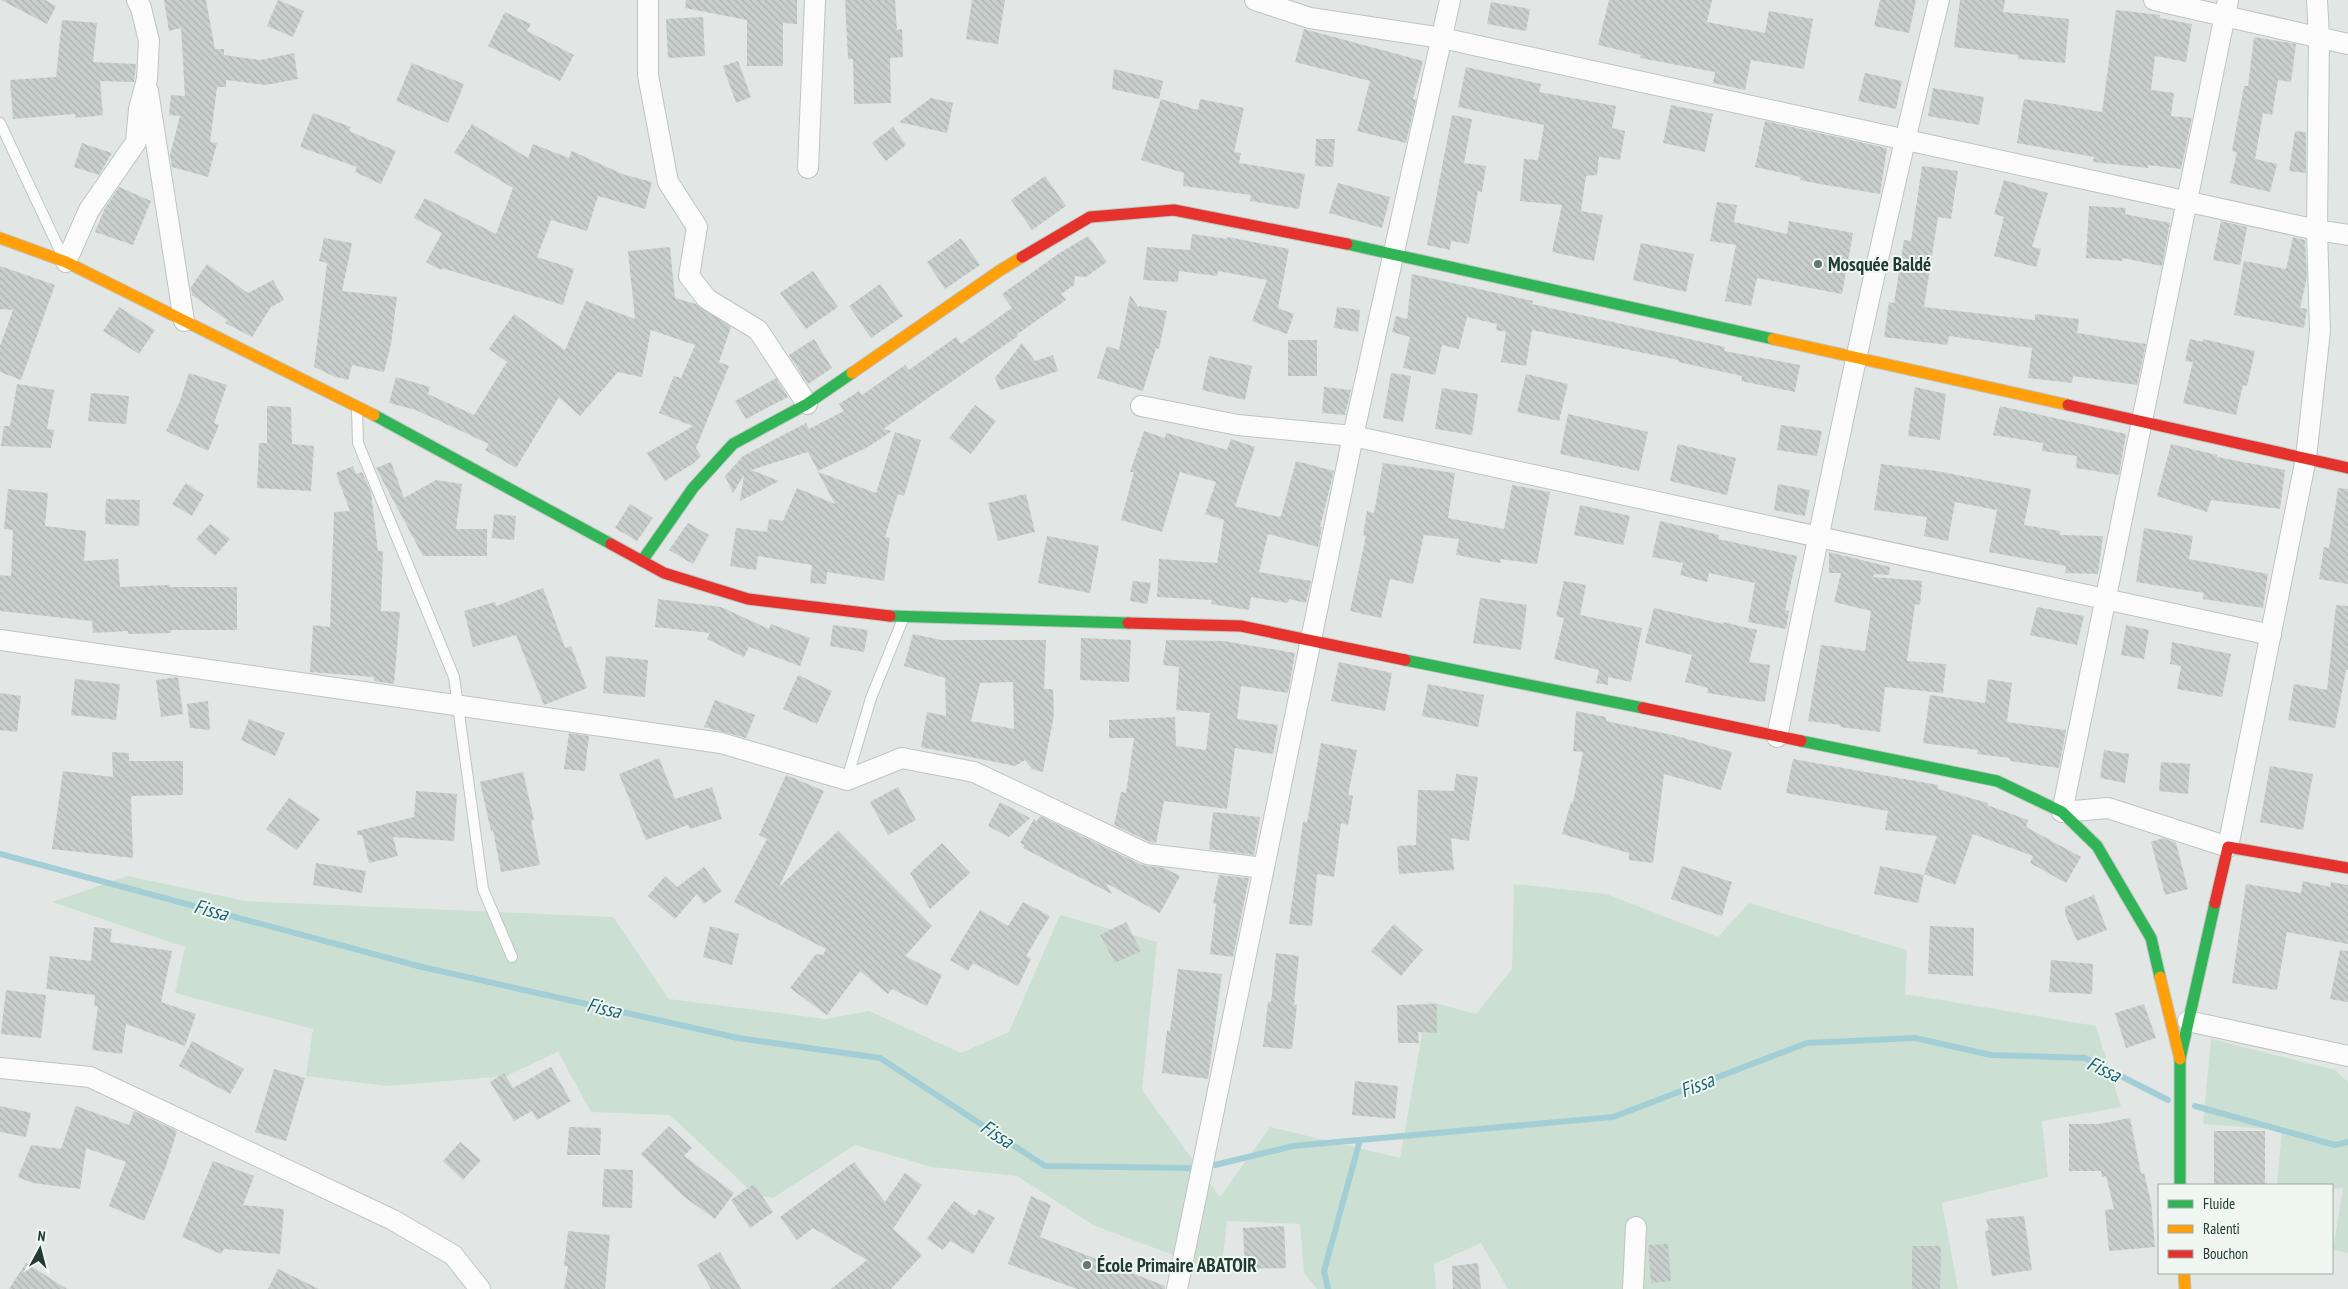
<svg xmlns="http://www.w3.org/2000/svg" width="2348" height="1289" font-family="'PT Sans Narrow',sans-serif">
<defs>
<pattern id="building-back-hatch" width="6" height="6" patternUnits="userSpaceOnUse" patternTransform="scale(1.25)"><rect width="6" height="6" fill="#c9cfcc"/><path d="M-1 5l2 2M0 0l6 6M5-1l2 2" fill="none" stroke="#acb2b0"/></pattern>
</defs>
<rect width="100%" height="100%" fill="#e2e7e5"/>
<path fill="#cbe0d2" d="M128 876 245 901 613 917 669 999 826 1019 869 1011 961 1053 1009 1032 1060 915 1157 942 1142 1090 1220 1197 1270 1127 1400 1158 1428 1001 1476 1014 1512 969 1514 884 1606 894 1718 937 1749 903 1907 950 1905 994 2096 1026 2121 1107 2042 1121 2048 1177 1942 1203 1958 1289H1508L1481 1243 1434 1264 1436 1289H1317L1304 1273 1300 1224 1227 1221 1221 1273 1093 1225 1017 1176 932 1167 855 1145 773 1198 754 1194 670 1115 591 1112 558 1052 506 1076 387 1086 306 1076 313 1029 175 993 185 947 52 902Z
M2211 1039 2335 1070 2348 1082V1253L2333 1250 2343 1188 2332 1189V1185H2277L2282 1130 2203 1124Z"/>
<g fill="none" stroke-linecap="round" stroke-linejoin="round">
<path stroke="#a3ced6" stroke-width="6" d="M0 854 422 967 738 1038 880 1058 1045 1166 1190 1168
M2195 1106 2335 1145 2348 1142
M1215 1165 1293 1146 1613 1117 1807 1043 1915 1038 1991 1055 2085 1058 2168 1100
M1328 1289 1324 1271 1360 1140"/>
</g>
<path fill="url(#building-back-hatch)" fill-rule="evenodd" d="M1 0H45L56 6 47 24Z
M164 0H206L215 49H224V55L260 60 294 53 298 79 265 85 226 80V87H217L210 142 217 143 208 177 172 167 170 155 180 116 169 115 171 95 185 96 181 28 169 31Z
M278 0 304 11 293 37 267 26Z
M686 0H797V24L783 23V66H747V20L685 8Z
M845 0H895L897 30 902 29 903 57 890 58 891 103 854 104 853 59H848Z
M972 0H1005L998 44 966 39Z
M1609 0H1712L1707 22 1765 33 1769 11 1813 19 1804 69 1751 60 1745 90 1713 83 1715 72 1640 58 1641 55 1598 45Z
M1880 0H1916L1909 33 1874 26Z
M1960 0H2005L2003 12 2069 19 2065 63 2018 59V55L1954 47Z
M1491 2 1530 9 1526 31 1487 24Z
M2116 10 2160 15V18L2192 24 2186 62 2155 56 2151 90 2174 93 2171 116 2192 118 2181 169 2148 165V168L2093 162 2094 157 2017 143 2024 99 2102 112Z
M505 12 531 24 527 31 574 55 560 81 488 46Z
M703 17 705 56 668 58 666 19Z
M62 20 97 23 93 62 136 64 134 82 100 81 103 115 75 118V114L13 119 10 80 56 77Z
M1304 29 1423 61 1413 99 1416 100 1406 143 1357 131 1370 81 1295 62Z
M2254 37 2296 44 2291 82 2278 80 2272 115 2263 113 2255 159 2277 164 2270 192 2230 183 2237 152 2232 151 2244 86H2248Z
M738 61 751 97 736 103 723 66Z
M412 63 464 84 448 123 396 101Z
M1466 67 1541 84 1539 92 1616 106 1612 128 1625 131 1620 160 1599 157 1597 175 1586 176 1581 211 1603 215 1594 261 1552 252 1562 205 1520 201 1524 159 1538 160 1544 125 1458 107Z
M1114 69 1163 81 1159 99 1112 89Z
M1865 73 1902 81 1896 109 1858 101Z
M1933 88 1984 97 1979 125 1928 116Z
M931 98 953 103 947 133 899 122Z
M1161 99 1198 110 1200 99 1244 108 1234 152 1241 153 1239 163 1305 174 1299 209 1250 201 1251 195 1183 186 1184 173 1141 160Z
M1671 105 1713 114 1705 152 1663 143Z
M313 113 351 127 349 131 396 151 381 184 355 172 357 167 300 147Z
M1452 115 1472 119 1464 163 1486 166 1482 192 1478 191 1469 244 1451 241 1450 250 1427 245Z
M1765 121 1887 148 1880 194 1820 184 1800 180 1801 177 1755 167Z
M472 124 528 158 533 144 569 158 572 151 622 174 652 182 645 209 598 196 587 231 551 220 537 257 574 269 563 305 442 268 441 270 426 262 442 233 414 218 425 198 496 234 513 188 454 153Z
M893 127 906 145 886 161 872 143Z
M2295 131 2306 132V173L2289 171Z
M1316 139H1335L1333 167 1315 166Z
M82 143 112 153 99 175 74 167Z
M1922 166 1958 171 1951 219 1938 217 1924 307 2035 320V314L2079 319 2077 333 2146 344 2137 385 2073 376 2072 383 2028 378 2032 348 1949 336 1947 345 1884 337 1889 302 1894 303 1904 240 1911 241Z
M1045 176 1066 206 1032 230 1011 200Z
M2004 180 2048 193 2032 247 2041 249 2036 267 1994 256 2004 217 1994 214Z
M1338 183 1390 197 1382 228 1329 213Z
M119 187 151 201 133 245 95 232 105 208Z
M1717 202 1737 205 1734 222 1787 234 1789 221 1853 233 1842 294 1757 278 1751 306 1725 301 1736 245 1710 241Z
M2089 206 2126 208 2125 214 2170 223 2162 266 2123 258 2122 261 2086 258Z
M2221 221 2247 227 2240 265 2213 260Z
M1192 234 1227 239 1228 237 1289 249 1278 308 1294 314 1287 334 1252 321 1267 280 1218 271 1217 276 1179 271 1178 282 1143 280 1147 247 1190 250Z
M1088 236 1107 262 1086 277 1075 276 1074 285 1061 294 1066 300 1016 335 1018 336 883 429 892 431 868 447 818 471 808 452 751 470 779 481 740 501 744 475 733 493 725 476 743 456 806 423 809 429 844 411 839 404 859 391 862 395 905 365 909 370 956 337 961 344 1012 308 1002 294 1058 254Z
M2293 237 2305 240 2307 277 2300 308 2307 309 2304 328 2234 315 2244 261 2286 269Z
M324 238 352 243 342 291 397 297 391 344 384 372 352 365 348 380 333 376 314 367 327 263 319 261Z
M961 238 980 265 945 289 927 262Z
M1641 243 1694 254 1686 292 1633 280Z
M670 247 675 298 696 304 731 327 719 362 729 366 696 448 701 456 694 463 665 481 647 453 693 426 659 413 674 376 681 378 695 345 651 330 642 377 618 372 580 416 559 397 516 468 485 450 489 444 416 410 389 403 396 377 430 387 428 394 474 415 507 362 489 349 514 314 565 350 586 301 635 319 628 251Z
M207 264 248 293 273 280 284 300 271 307 252 337 225 323 227 320 192 295 191 287Z
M0 266 55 285 21 380 0 372V346L13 310 0 309Z
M813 271 838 307 806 329 780 293Z
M1412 274 1533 301 1532 304 1725 347 1724 351 1800 365 1795 392 1741 381 1742 376 1678 362V360L1532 330 1526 366 1501 362 1506 332 1496 330 1497 324 1467 317 1459 349 1442 345 1435 375 1403 368 1410 337 1392 332 1396 316 1407 319Z
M880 284 903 316 871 338 849 306Z
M1130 295 1139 308V306L1167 311 1159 349 1156 348 1143 391 1097 378 1107 346 1119 350Z
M119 307 155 330 139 354 103 331Z
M1337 307 1360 310 1358 332 1334 328Z
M814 339 832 368 808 384 789 355Z
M2190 339 2203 342V339L2255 351 2247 386 2243 385 2236 415 2183 403 2193 362 2185 361Z
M1288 340H1317V376H1288Z
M1022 343 1035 361 1053 355 1058 371 1000 390 995 378Z
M1209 356 1252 366 1245 400 1202 390Z
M189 373 227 385 214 423 219 425 208 451 166 431 180 401Z
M1391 373 1411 376 1403 422 1383 418Z
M1526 374 1568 384 1559 421 1517 412Z
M776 378 788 397 746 419 735 401Z
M17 384 54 390 47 429 54 430 51 448 1 446 4 426H10Z
M1324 387 1351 390 1345 415 1322 413Z
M1915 387 1946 394 1940 440 1908 436Z
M1442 388 1478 394 1472 435 1435 429Z
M91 393 129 396 126 424 88 421Z
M975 405 996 421 971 454 949 438Z
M267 406 291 407 292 444 314 446 311 491 257 488 259 443H267Z
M2000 406 2126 434 2119 475 2076 468 2077 456 2042 451 2043 443 1993 435Z
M1568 414 1648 432 1639 471 1560 454Z
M1781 425 1822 431 1817 456 1777 450Z
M1144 431 1165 438 1166 433 1227 450 1231 439 1255 447 1235 506 1279 517 1281 516 1296 461 1334 471 1320 527H1322L1318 547 1268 534 1259 572 1311 581 1306 603 1289 599 1288 603 1251 597 1249 610 1211 604 1212 600 1157 597 1159 559 1217 563 1224 520 1205 514 1216 482 1180 472 1162 532 1121 520 1134 472H1130Z
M895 432 921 440 904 496 898 494 885 537 890 538 884 581 827 572 826 584 810 583 812 565 758 556 756 570 730 566 736 528 767 532 769 519 783 521 797 488 835 504 818 472 876 493Z
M1678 444 1736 458 1727 495 1670 481Z
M2171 444 2217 455V457L2285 470 2280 509 2211 500 2207 512 2157 496Z
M391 462 404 498 436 480 462 484 456 529H487V556H423L376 468Z
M1383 463 1455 473 1448 518 1504 529 1512 485 1550 492 1537 564 1501 559 1500 563 1456 555 1459 539 1424 535 1413 584 1390 579 1381 618 1350 611 1366 536 1363 535 1367 511 1374 513Z
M1881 464 1936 471 2031 489 2024 525 2060 531V535L2103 536 2098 574 2065 573 2066 566 1989 552 1997 510 1955 502 1948 541 1924 536 1927 517 1874 510Z
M353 466 356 474 362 472 371 492 378 551H383L381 611 400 612 394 684 374 681V677L310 672 313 625 330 627 334 512 350 511 336 473Z
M186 483 204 495 192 516 172 504Z
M1778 484 1810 490 1805 516 1774 510Z
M2338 488 2348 489V584L2319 579 2324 547 2329 548Z
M8 489 48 493 45 526 86 531 84 561 118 559 120 587 169 585 170 587H237V630H171V633L128 634V631L93 633 92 621 0 611V575L11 576 13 530 4 529Z
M1026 494 1035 532 998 541 988 503Z
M106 499 140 500 139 526 105 524Z
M630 504 653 518 637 541 615 528Z
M1580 505 1630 516 1623 545 1574 535Z
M494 514 516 516 514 540 492 538Z
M1660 521 1719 535 1718 539 1797 556 1785 610 1789 611 1786 629 1748 622 1755 583 1709 573 1707 582 1680 575 1683 563 1652 557Z
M688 523 709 535 693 564 669 550Z
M210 524 230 539 215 556 196 539Z
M2144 528 2193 536 2189 559 2268 574 2263 608 2203 599 2204 593 2136 582Z
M1047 536 1099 546 1090 593 1038 583Z
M1829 552 1890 567 1889 575 1874 574 1873 577 1922 581 1920 605 1915 604 1907 661 1946 664 1943 693 1885 687 1880 732 1840 727 1841 725 1808 721 1821 645 1865 651 1871 611 1834 602 1841 573H1829Z
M1133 581 1151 583 1147 604 1130 601Z
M1564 581 1586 585 1580 615 1642 628 1631 682 1608 677V685L1596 683 1599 670 1554 659 1564 618 1556 616Z
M543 588 565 648 571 646 587 688 544 705 516 635 473 647 464 611 495 602 496 606Z
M1480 598 1527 605 1521 650 1473 643Z
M658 599 721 607 769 629 771 624 810 638 800 666 749 647 744 657 707 639 710 633 655 627Z
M2336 605 2348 606V670H2346L2335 728 2288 720 2294 684 2327 690Z
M2037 607 2084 616 2077 645 2030 635Z
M1654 608 1723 624V622L1757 630 1749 662 1770 665 1765 702 1707 693 1708 688 1685 682 1692 655 1645 643Z
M833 625 868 630 864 652 830 646Z
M2126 625 2149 630 2144 659 2121 655Z
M913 634 941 640H1046L1044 689H1053L1054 715 1043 772 1032 769 1025 760 1015 766 921 747 927 712 946 716 945 678 904 666ZM1013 682 1014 729 971 721 980 683Z
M1081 638 1131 640 1129 682 1080 680Z
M1166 640 1223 641 1295 653 1288 693 1241 686 1237 719 1278 725 1273 754 1235 748 1227 809 1164 801 1156 843 1150 842 1114 825 1121 792 1126 793 1134 738H1109V720L1175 717 1176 746 1206 750 1210 713 1176 710 1179 667 1163 665Z
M2172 642 2231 654 2222 697 2177 689 2181 666 2170 664Z
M606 656 648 660 645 697 603 693Z
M1339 662 1392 673 1385 711 1331 701Z
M798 675 832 691 817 724 783 709Z
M178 677 183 714 161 717 156 680Z
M75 679 120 684 116 720 71 715Z
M1988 679 2012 683 2007 722 2066 730 2059 768 2010 761V758L1977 754 1978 750 1923 743 1930 695 1985 703Z
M1428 684 1484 695 1478 727 1422 716Z
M0 693 21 696 17 732 0 730Z
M715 700 755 715 746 738 704 727Z
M208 701 210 730 190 728 187 704Z
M1576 711 1606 717V721L1677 736 1732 752 1721 790 1664 774 1653 863 1629 860V853L1562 834 1571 802 1573 803 1583 752 1573 751Z
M249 719 285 733 275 756 241 740Z
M569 733 589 736 585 771 564 769Z
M1321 743 1357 750 1348 795 1353 796 1348 825 1341 823 1334 877 1317 874 1312 926 1289 924 1303 822H1307Z
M2104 750 2129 754 2125 783 2100 778Z
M112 752 129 753V761H183V795L131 796 133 858 52 849 63 771 113 777Z
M659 758 675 799 712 787 722 819 690 829 688 825 646 840 619 774Z
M1793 759 1938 785V789L1988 803 1987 805 2028 820 2026 827 2081 857 2066 883 2030 863 2033 856 1973 834 1955 885 1924 874 1937 836 1885 830 1888 811 1786 793Z
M2161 762 2190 764 2188 794 2159 791Z
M2270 766 2313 774 2303 830 2260 822Z
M523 772 534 820 531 821 540 865 501 872 493 830 491 831 480 782Z
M1456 774 1478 777 1469 841 1451 838 1454 870 1399 874 1397 846 1416 845 1418 790 1454 791Z
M786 775 824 791 779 887 838 831 932 926 905 956 942 975 927 1006 892 989 888 994 860 971 827 1015 790 988 816 954 823 955 826 949 734 902 767 839 759 835Z
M898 787 916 820 888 835 870 802Z
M416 791 457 794 454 841 393 837 398 856 369 863 362 835H357V831L414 817Z
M289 798 320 819 297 850 266 829Z
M1000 802 1030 818 1009 837 988 826Z
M1213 812 1260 817 1254 855 1209 849Z
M1040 816 1142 865 1164 868 1180 876 1160 913 1106 883 1112 894 1023 848 1024 845 1020 843 1034 819 1037 821Z
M2163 838 2176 843 2188 889 2165 895 2151 842Z
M942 843 970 873 930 909 910 873Z
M316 863 366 871 362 893 313 885Z
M1682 866 1732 882 1722 916 1671 899Z
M1880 866 1924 875 1918 903 1874 894Z
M704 867 722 891 704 904 697 894 675 919 648 896 665 876 677 887Z
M1219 875 1249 878 1233 957 1210 954 1216 904 1213 903Z
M2303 881 2330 887 2331 882 2348 885V944L2287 932 2277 990 2232 983 2246 884 2301 893Z
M2094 895 2107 930 2077 941 2065 914V907Z
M1023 902 1050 916 1026 956 1031 959 1018 986 973 963 968 971 950 960 980 910 1008 926Z
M1126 922 1141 951 1115 963 1100 935Z
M1394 924 1423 950 1401 976 1371 951Z
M710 926 739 934 732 965 703 957Z
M1930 926 1974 928 1973 976 1928 974Z
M94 927 112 929 110 942 172 951 161 1002 196 1014 185 1046 126 1024 122 1054 92 1050 98 1006H94L95 995 46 989 50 956 91 961Z
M2340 950 2348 951V1002L2330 999Z
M1276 953 1299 956 1294 1004 1297 1005 1292 1049 1263 1047 1268 1002H1271Z
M2051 960 2093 964 2092 994 2049 992Z
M1178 969 1222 974 1208 1079 1162 1073 1167 1030 1170 1031Z
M6 990 46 995 41 1038 1 1034Z
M1437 1004V1033L1418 1032 1419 1043H1398L1397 1005Z
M2144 1004 2156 1038 2126 1048 2115 1013Z
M192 1041 244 1069 230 1094 179 1066Z
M551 1067 571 1101 537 1120 532 1111 514 1121 490 1082 504 1073 513 1088Z
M274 1069 305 1078 286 1141 255 1132Z
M1355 1081 1398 1086 1395 1119 1352 1115Z
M0 1106 31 1113 26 1137 0 1132Z
M76 1106 129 1125 134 1111 177 1131 166 1166 144 1221 109 1206 126 1162 86 1148 80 1189 33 1183 18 1177 31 1145 61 1149Z
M2130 1118 2141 1174 2144 1173 2151 1202 2155 1247 2109 1251 2105 1210 2114 1209 2106 1176 2102 1177 2101 1171H2069V1124H2099Z
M669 1126 692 1148 684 1156 734 1193 715 1219 683 1196 641 1154Z
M569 1127 601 1128 600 1155H567Z
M2214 1131H2265V1185H2214Z
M460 1142 481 1160 463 1180 443 1161Z
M213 1161 254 1176 243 1205 284 1209 280 1254 224 1249 221 1254 182 1237Z
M854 1162 885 1202 905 1173 922 1185 893 1229 922 1255 891 1289H831L867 1260 813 1228 797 1240 780 1217Z
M604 1169 633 1170 632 1208 602 1207Z
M754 1184 773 1212 750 1228 731 1200Z
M1031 1196 1051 1205 1040 1237 1165 1286V1289H1077L1008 1264Z
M954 1201 975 1216 979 1209 995 1218 973 1254 950 1241 943 1250 927 1239Z
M2024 1216 2032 1270 1992 1276 1985 1231 1989 1230 1986 1219Z
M1284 1226 1286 1268 1245 1269 1243 1228Z
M568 1231 610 1235 605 1289H564L568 1266H564Z
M1668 1244 1671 1281 1651 1283 1648 1245Z
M1912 1246H1941L1940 1289H1912Z
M720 1252 741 1289H711L697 1265Z
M26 1263 67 1289H9Z
M1478 1263 1481 1289H1453L1452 1266Z
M278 1269 319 1289H268Z"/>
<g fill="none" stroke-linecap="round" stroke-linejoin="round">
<defs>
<path id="lane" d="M0 123 62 255
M357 410 358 443 454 677 483 889 512 957
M847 779 871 698 903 619"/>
<path id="street" d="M648 0V75L668 182 697 227 689 276 707 299 758 330 807 404
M1255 0 1310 18 1442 38 2317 230 2348 235
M2154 0 2348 44
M2228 0 2062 812 2108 808 2228 847 2306 458 2320 331 2317 230 2319 38 2317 0
M148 91 184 321
M808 168 815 0
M66 262 89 210 136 142 139 109 147 79 149 41 141 8 137 0
M1141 406 1238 425 1353 436 2271 635
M0 640 721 743 847 780 902 758 974 772 1147 854 1264 868
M1777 737C1828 490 1878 244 1939 0
M2188 1021 2348 1056
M0 1068 90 1077 393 1220 453 1255 480 1289
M1177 1289 1353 436 1450 0
M1633 1289 1636 1227"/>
<path id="fast" d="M1347 244 1773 339
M374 415 611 544
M642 561 693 488 733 444 807 404 852 373
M890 616 1128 623
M1405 660 1643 708
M1801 741 1997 781 2062 812 2097 846 2151 938 2160 977
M2180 1185V1059L2215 903"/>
<path id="slow" d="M0 238 66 262 374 415
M1773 339 2068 405
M852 373 999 271 1022 257
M2160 977 2180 1059
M2184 1273 2185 1289"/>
<path id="jam" d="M1022 257 1090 217 1174 210 1347 244
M2068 405 2348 468
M611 544 664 573 748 599 890 616
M1128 623 1241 626 1405 660
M1643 708 1801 741
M2215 903 2228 847 2348 868"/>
</defs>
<use href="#lane" stroke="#bfc4c2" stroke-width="12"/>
<use href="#street" stroke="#bfc4c2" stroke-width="22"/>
<use href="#fast" stroke="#bec5c2" stroke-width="13"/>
<use href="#slow" stroke="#bec5c2" stroke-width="13"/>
<use href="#jam" stroke="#bec5c2" stroke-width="13"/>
<use href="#lane" stroke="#fbfbfb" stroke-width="10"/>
<use href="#street" stroke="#fbfbfb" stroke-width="20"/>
<use href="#fast" stroke="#30b455" stroke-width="11"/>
<use href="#slow" stroke="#ff9f0a" stroke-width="11"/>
<use href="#jam" stroke="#e5322d" stroke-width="11"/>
</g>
<g fill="#657771" stroke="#f0f7f3" stroke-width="2">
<circle cx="1818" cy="264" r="5"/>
<circle cx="1087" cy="1265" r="5"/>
</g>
<g text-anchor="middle" stroke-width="4" stroke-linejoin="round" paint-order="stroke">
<g font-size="19" font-weight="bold" fill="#213a33" stroke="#f0f7f3" text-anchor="start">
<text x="1828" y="271">Mosquée Baldé</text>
<text x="1097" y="1272">École Primaire ABATOIR</text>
</g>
<g font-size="20" font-style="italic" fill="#1c6674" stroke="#f0f7f3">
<text transform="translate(211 910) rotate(15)" y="7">Fissa</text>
<text transform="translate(604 1008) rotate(13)" y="7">Fissa</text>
<text transform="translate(2104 1069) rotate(25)" y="7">Fissa</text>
<text transform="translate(1697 1085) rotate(-21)" y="7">Fissa</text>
<text transform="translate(997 1134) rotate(33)" y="7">Fissa</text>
</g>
</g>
<rect x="2158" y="1184" width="175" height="90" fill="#f0f7f3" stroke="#9daba6"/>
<rect x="2168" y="1200" width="25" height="8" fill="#30b455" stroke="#9daba6"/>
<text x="2203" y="1209" font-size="15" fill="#213a33">Fluide</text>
<rect x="2168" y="1225" width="25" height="8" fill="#ff9f0a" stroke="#9daba6"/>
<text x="2203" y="1234" font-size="15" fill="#213a33">Ralenti</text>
<rect x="2168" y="1250" width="25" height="8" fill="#e5322d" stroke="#9daba6"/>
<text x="2203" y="1259" font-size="15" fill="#213a33">Bouchon</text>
<g transform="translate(40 1249) rotate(7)" stroke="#f0f7f3" stroke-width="4" paint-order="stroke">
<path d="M0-4L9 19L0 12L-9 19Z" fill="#213a33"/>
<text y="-8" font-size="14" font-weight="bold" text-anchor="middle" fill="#213a33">N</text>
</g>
</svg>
